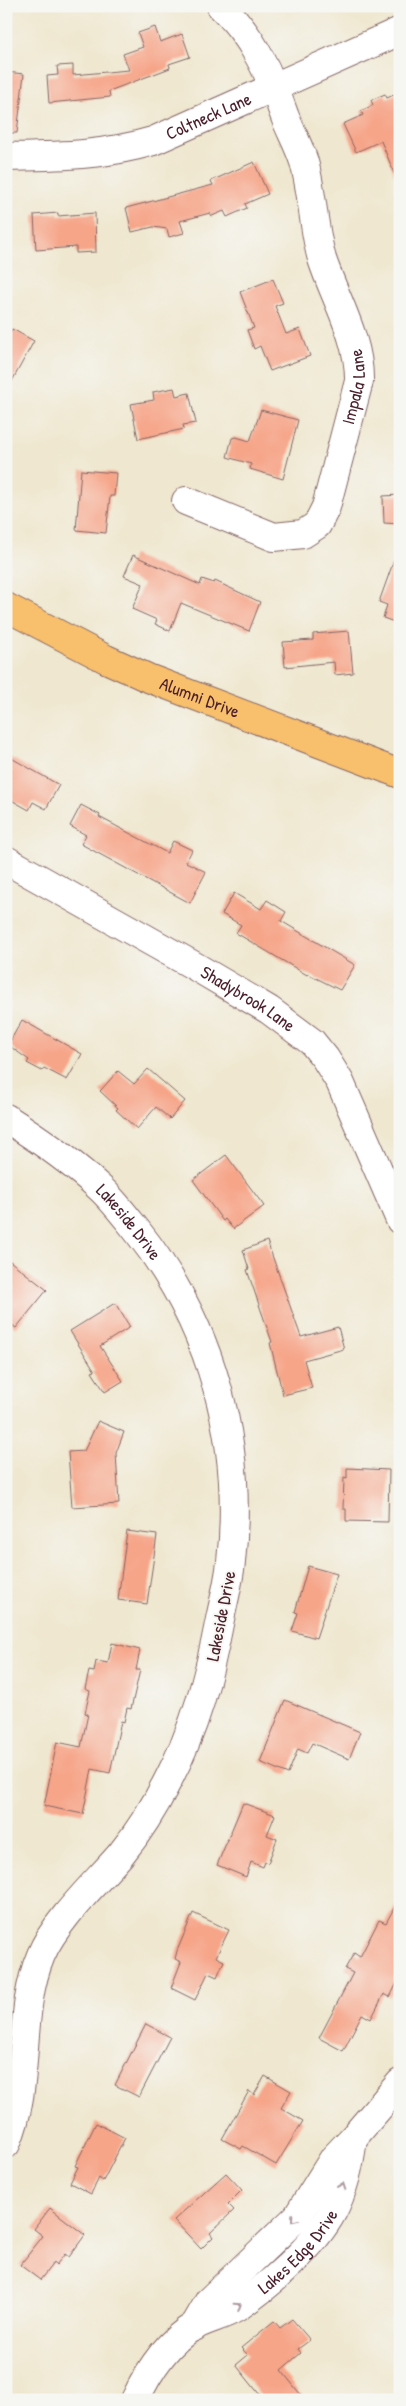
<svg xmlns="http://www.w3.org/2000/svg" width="406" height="2406" font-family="'Patrick Hand',sans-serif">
<rect width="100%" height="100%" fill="#f6f6f2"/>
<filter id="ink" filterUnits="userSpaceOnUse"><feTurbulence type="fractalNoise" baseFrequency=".02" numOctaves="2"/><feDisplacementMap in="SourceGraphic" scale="10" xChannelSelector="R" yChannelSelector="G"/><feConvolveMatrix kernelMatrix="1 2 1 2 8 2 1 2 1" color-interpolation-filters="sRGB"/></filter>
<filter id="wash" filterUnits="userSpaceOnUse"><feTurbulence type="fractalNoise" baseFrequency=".0096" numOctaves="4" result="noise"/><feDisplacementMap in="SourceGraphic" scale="20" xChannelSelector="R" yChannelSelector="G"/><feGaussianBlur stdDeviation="1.12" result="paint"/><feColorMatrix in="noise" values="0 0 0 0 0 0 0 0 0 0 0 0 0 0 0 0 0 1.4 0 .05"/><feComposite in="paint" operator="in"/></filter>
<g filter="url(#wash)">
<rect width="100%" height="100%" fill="#efe7cf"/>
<g id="blocks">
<path fill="#f6a589" d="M155 27 160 42 182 34 190 57 169 64 170 68 109 91 110 97 49 103 47 76 58 75 57 66 73 65V75L129 70 123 54 143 47 138 33Z
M6 72 24 74 17 133H6Z
M400 92V185H399L381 141 356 152 343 124 363 115 361 111 373 105 371 100 385 94 387 98Z
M254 162 268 194 245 204 247 208 227 217 224 211 212 216 210 213 180 221 184 233 169 237 167 229 153 227 132 232 126 208 213 185 211 181Z
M58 213V216L95 213 96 252 76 253V247L36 250 34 215Z
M273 279 283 303 275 306 286 334 300 329 310 356 270 371 260 346 254 349 247 330 254 328 240 292Z
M12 329 34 341 6 392V339Z
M174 388 176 396 189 393 196 423 183 425 184 429 138 439 131 404 154 400 153 392Z
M261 410 298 420 283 479 250 469 251 464 227 457 232 438 236 437 250 441Z
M81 470 116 473 114 496H110L106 533 76 530Z
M400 495V524L384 523 383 496Z
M398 549 400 550V624L383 618 387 605 379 602Z
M133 555 200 585 202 579 214 583 215 581 260 602 249 631 181 603 170 631 155 624 157 620 132 609 143 584 124 576Z
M349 631 353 673 335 675 334 662 285 667 283 642 313 640V634Z
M6 755 59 785 46 809 33 802 29 810 6 797Z
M81 805 100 815 99 817 167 853 173 841 192 850 186 862 206 872 190 903 81 844 86 835 70 826Z
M234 893 261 909 267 900 286 912 281 921 355 965 340 990 308 974 307 975 236 933 241 925 222 914Z
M22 1020 82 1054 67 1080 44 1068 42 1071 27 1063 29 1060 8 1045Z
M148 1069 185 1101 170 1119 156 1107 137 1129 116 1110 118 1108 100 1091 118 1071 134 1084Z
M226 1155 264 1206 233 1229 225 1219 223 1221 193 1180Z
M267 1241 301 1337 338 1327 344 1349 304 1360 312 1388 283 1395 270 1343 272 1342 247 1270 249 1269 243 1250Z
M6 1258 47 1290 16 1328 6 1320Z
M115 1303 130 1327 100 1346 123 1381 105 1392 92 1372 95 1371 70 1331Z
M98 1421 124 1432 116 1453 119 1504 72 1507 68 1452 84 1451Z
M347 1468 389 1470 388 1522 346 1521V1509H343L344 1477 347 1478Z
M127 1531 157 1535 147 1604 118 1600Z
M308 1566 337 1574 316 1638 292 1631 298 1613 295 1612Z
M112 1643 140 1650 136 1670H140L131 1709 127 1708 124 1722 121 1721 110 1773 92 1769 83 1814 44 1806 57 1742 81 1747 88 1714 85 1713 90 1691 85 1689 89 1671 94 1672 96 1661 108 1663Z
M285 1700 360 1732 349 1759 312 1743 307 1753 298 1749 288 1774 260 1762Z
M243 1803 275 1815 267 1835 277 1839 268 1863 265 1862 263 1867 251 1862 246 1877 217 1865Z
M400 1897V1977L390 1997 384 1994 371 2019 362 2014 343 2051 319 2038 353 1973 345 1969 354 1953 360 1957 379 1920 386 1923Z
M193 1913 229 1930 216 1957 224 1961 217 1977 208 1973 195 2000 171 1988 181 1962 175 1959 177 1951Z
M146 2024 170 2037 139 2097 115 2085Z
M265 2076 291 2091 281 2108 303 2121 276 2165 243 2146 241 2149 222 2139 249 2091 254 2095Z
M96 2123 125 2138 103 2181 99 2178 91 2194 70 2183 78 2167 75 2166Z
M226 2173 242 2190 228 2204 234 2210 210 2233 213 2237 201 2249 174 2220Z
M50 2208 85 2235 69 2257 65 2254 56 2265 54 2262 40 2280 20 2265 43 2236 34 2229Z
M292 2319 310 2340 298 2349 301 2353 281 2370 305 2400H264L236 2365 248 2355 241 2348 274 2321 280 2328Z"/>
</g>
</g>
<g filter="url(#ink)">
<use href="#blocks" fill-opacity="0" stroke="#846564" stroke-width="1"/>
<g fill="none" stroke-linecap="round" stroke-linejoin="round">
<defs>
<g id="minor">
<path id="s1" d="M6 157C59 156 102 156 153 141L400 31"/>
<path id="s2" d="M186 501 274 537 303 534 317 525 326 507 359 381C360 339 335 299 322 259 313 228 313 194 304 162 299 146 291 132 285 117 271 77 253 36 221 6"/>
<path id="s3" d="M6 860 191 964 269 1010 312 1042 325 1058 340 1082 400 1220"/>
<path id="s4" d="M6 1118C39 1139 71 1161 100 1188 114 1201 126 1217 138 1232 212 1326 244 1443 231 1562 229 1581 224 1600 220 1619 209 1676 195 1729 168 1780 155 1806 139 1832 121 1854 97 1882 55 1921 41 1955 16 2014 32 2085 6 2144"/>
<path d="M194 2327 209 2301 297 2217 334 2158 353 2138 400 2083"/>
<path id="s5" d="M135 2400C148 2372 167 2342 194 2326 207 2319 223 2316 236 2308 269 2286 314 2247 333 2211 344 2190 350 2162 353 2138"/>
</g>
<g id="major">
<path id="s6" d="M6 607 106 659 148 678 400 774"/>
</g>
</defs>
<use href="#minor" stroke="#846564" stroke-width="30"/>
<use href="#major" stroke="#846564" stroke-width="30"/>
<use href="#minor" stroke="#fff" stroke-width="28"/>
<use href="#major" stroke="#f8bf6c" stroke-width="28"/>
</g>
<defs><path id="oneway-chevron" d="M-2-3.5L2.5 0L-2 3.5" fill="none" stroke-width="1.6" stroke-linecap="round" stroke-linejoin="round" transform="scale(1.25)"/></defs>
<g stroke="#ae9aa0">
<use href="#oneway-chevron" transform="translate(342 2186) rotate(-71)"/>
<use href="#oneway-chevron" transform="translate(294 2219) rotate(130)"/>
<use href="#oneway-chevron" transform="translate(238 2306) rotate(-33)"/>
</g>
</g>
<g text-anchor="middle" stroke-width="4" stroke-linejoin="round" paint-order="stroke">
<g font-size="18" fill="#4a1f2b" stroke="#f6f6f2">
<text dy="6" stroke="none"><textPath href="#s1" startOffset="209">Coltneck Lane</textPath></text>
<text dy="6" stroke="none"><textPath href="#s2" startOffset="285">Impala Lane</textPath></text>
<text dy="6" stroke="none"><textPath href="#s6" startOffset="214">Alumni Drive</textPath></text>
<text dy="6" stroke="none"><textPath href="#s3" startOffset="279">Shadybrook Lane</textPath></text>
<text dy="6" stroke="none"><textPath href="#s4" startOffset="162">Lakeside Drive</textPath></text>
<text transform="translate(221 1616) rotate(-79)" y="6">Lakeside Drive</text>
<text dy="6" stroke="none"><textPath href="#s5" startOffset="226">Lakes Edge Drive</textPath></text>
</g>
</g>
<rect width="406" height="2406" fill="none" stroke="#f6f6f2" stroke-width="25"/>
</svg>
